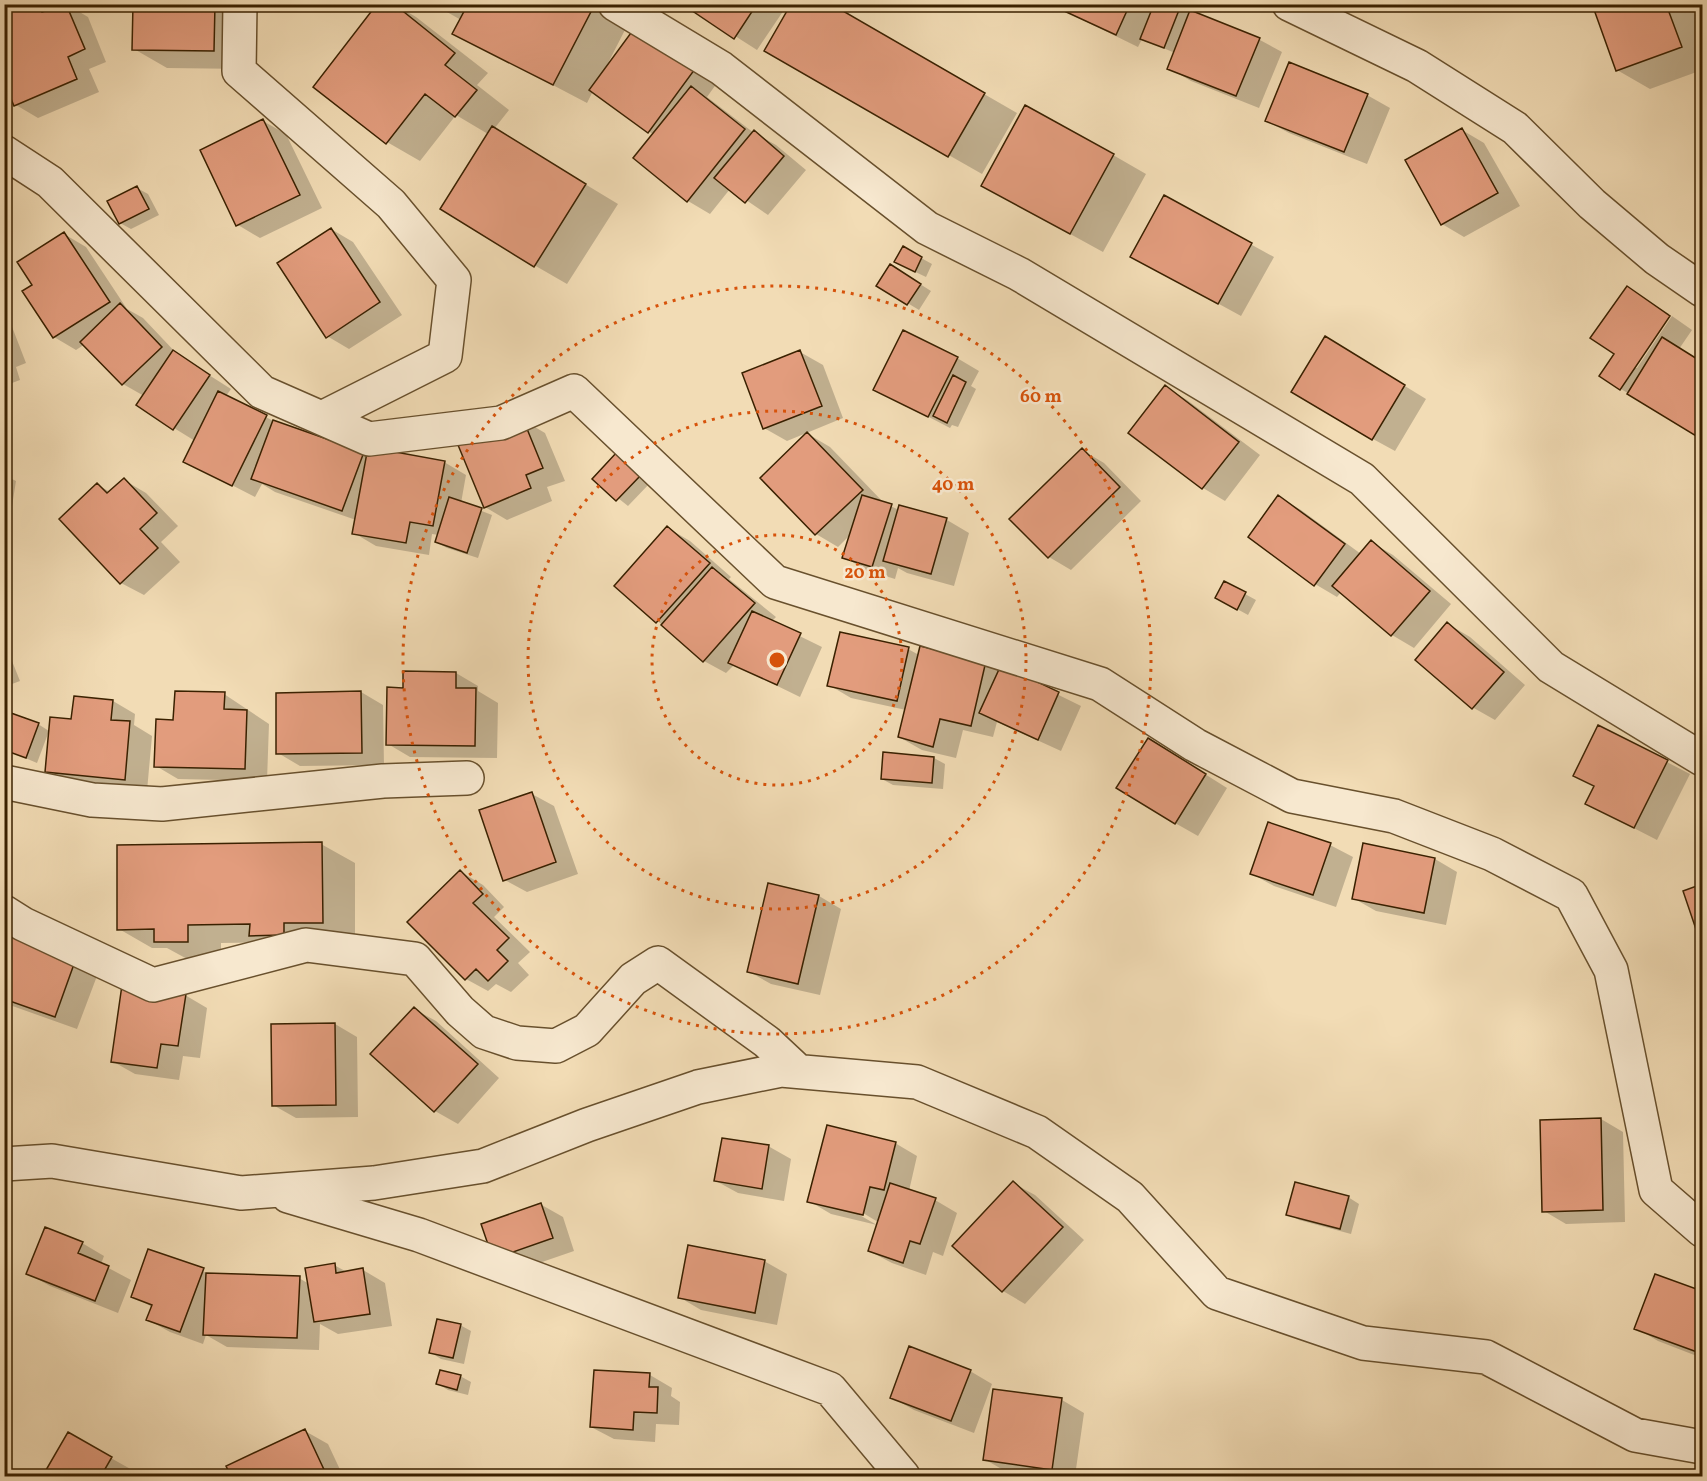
<svg xmlns="http://www.w3.org/2000/svg" width="1707" height="1481" font-family="Vollkorn,serif">
<rect width="100%" height="100%" fill="#f2dcb5"/>
<filter id="stains"><feTurbulence type="fractalNoise" baseFrequency=".00333" numOctaves="4"/><feColorMatrix values="0 0 0 0 .2 0 0 0 0 .09 0 0 0 0 .02 0 0 0 .5 -.17"/></filter>
<radialGradient id="worn" r=".72"><stop offset=".6" stop-color="#630" stop-opacity="0"/><stop offset="1" stop-color="#630" stop-opacity=".3"/></radialGradient>
<path fill="#0003" d="M4 4H43L52 10 66 4 88 17 106 62 89 69 99 92 38 118 16 105 12 10Z
M134 4H247V69L167 68 134 49Z
M394 4 416 17 488 73 477 85 509 110 494 129 618 204 567 284 534 265 488 134 456 115 420 161 387 142Z
M433 4H595L628 24 605 69 637 28 717 83 707 97 754 133 776 145 806 170 768 215 730 189 710 214 688 201 654 135 593 91 587 103 454 33 461 20Z
M685 4H788L757 50Z
M828 4 1017 113 982 174 766 51Z
M1050 4H1175L1260 40 1282 52 1259 108 1191 81 1169 68 1175 53 1142 39 1138 47Z
M1593 4H1691L1702 35V70L1650 89 1617 70Z
M1367 95 1390 108 1367 164 1289 133 1267 121Z
M263 121 286 134 322 208 260 238 238 225Z
M1462 130 1484 143 1520 206 1464 237 1442 224Z
M1113 155 1146 174 1103 252 983 186Z
M4 181 10 186 4 191Z
M137 188 148 194 159 215 131 229 120 223Z
M1165 197 1274 257 1241 316 1155 269Z
M331 229 353 242 402 315 349 349 327 336Z
M64 234 86 247 127 309 143 318 179 356 231 389 226 396 279 424 368 456 444 462 466 475 461 503 492 515 478 558 447 548 436 542 439 535 432 534 429 555 376 546 354 533 356 520 275 492 262 484 255 497 185 461 195 441 174 428 144 396 123 384 85 344 76 350 54 337 34 285Z
M903 248 932 264 926 277 907 268Z
M901 272 931 291 919 310 878 285Z
M1627 288 1669 314 1633 368H1637L1672 316 1692 330 1679 349 1702 363V438L1621 389 1616 353Z
M4 316 9 319 26 363 16 367 20 380 4 386Z
M1348 351 1426 399 1395 451 1373 439Z
M800 352 823 365 843 418 787 441 764 428Z
M957 358 979 371 971 386 976 389 958 427 952 425 950 428 875 389Z
M1165 387 1187 400 1260 455 1225 501 1203 488Z
M523 420 545 433 565 481 547 487 552 501 507 520 485 507Z
M808 434 830 447 884 503 899 510 900 507 947 520 969 533 954 586 907 573 898 568 895 579 866 570 844 557 851 534 838 547 816 534 762 478Z
M1082 450 1104 463 1141 501 1071 570 1049 557Z
M617 454 651 482 628 506 594 479Z
M4 475 16 481 9 525 4 524Z
M124 480 146 493 178 526 161 542 180 562 144 595 121 583 98 485 110 492Z
M1279 497 1301 510 1361 554 1371 542 1393 555 1451 604 1414 648 1392 635 1341 592 1337 597 1315 584Z
M668 528 690 541 731 577 729 579 776 617 771 622 822 647 800 697 734 665 726 673 704 661 617 586Z
M1225 583 1256 600 1248 615 1217 598Z
M1448 624 1470 637 1525 685 1495 720 1472 707Z
M4 641 20 681 4 687Z
M908 649 919 655 986 663 1000 671 1002 667 1081 706 1061 751 997 722 993 737 963 730 956 758 922 750 899 737 906 710 851 698 829 685Z
M456 673 478 686V691L498 703 497 758 410 757 388 744 404 689Z
M361 692 383 705 384 765 300 766 278 753Z
M224 694 269 724 267 781 178 779 156 766 175 722Z
M113 701 135 714 134 725 152 736 147 791 69 784 46 771 73 721Z
M38 724 49 731 37 763 4 749Z
M1599 727 1690 774 1657 840 1587 804 1595 787 1575 775Z
M1170 752 1227 788 1198 836 1175 823Z
M885 754 934 758 945 764 943 789 893 785 882 779Z
M532 794 554 806 578 874 527 892 505 880Z
M321 844 355 863V941L221 943V960H189L167 948H152L119 929Z
M1330 845 1353 857 1336 907 1274 886 1252 874Z
M1364 845 1435 859 1457 872 1446 925 1376 911 1353 898Z
M461 872 483 885 504 907 494 917 530 952 518 963 529 975 511 992 496 984 488 991 466 979Z
M1702 885V942L1685 892Z
M819 896 841 909 820 995 771 984 748 971Z
M4 929 100 968 77 1029 4 1003Z
M185 995 207 1008 200 1058 183 1056 179 1080 135 1074 112 1061Z
M414 1009 436 1021 499 1078 458 1124 435 1111 372 1054Z
M335 1024 357 1037 358 1117 296 1118 273 1105Z
M1601 1119 1623 1132 1625 1222 1566 1224 1544 1211Z
M895 1143 917 1156 909 1191 935 1200 957 1213 943 1256 933 1252 926 1275 892 1263 869 1251 878 1222 858 1210 856 1213 877 1225 831 1214 809 1201Z
M768 1146 791 1159 784 1201 738 1193 716 1181Z
M1013 1183 1035 1195 1084 1240 1025 1304 1003 1291Z
M1348 1197 1359 1204 1351 1234 1299 1220 1288 1214Z
M540 1204 563 1217 574 1251 516 1271 494 1258Z
M82 1243 104 1256 101 1264 131 1280 118 1313 50 1286 27 1273Z
M149 1251 212 1275 299 1278 309 1284 334 1265 347 1272 363 1270 385 1283 392 1326 338 1334 320 1324 319 1350 227 1347 206 1335 203 1344 170 1332 148 1320 152 1307 133 1296Z
M764 1261 787 1274 777 1325 701 1310 679 1297Z
M1656 1275 1702 1293V1358L1658 1341 1636 1328Z
M460 1325 471 1331 464 1364 441 1359 430 1352Z
M970 1371 992 1384 974 1433 914 1410 891 1397Z
M650 1375 672 1388 671 1396 680 1402 679 1425 656 1424 655 1442 614 1439 591 1427Z
M460 1376 471 1382 468 1395 448 1390 438 1384Z
M1062 1400 1084 1413 1075 1476H1038L1007 1472 984 1459Z
M305 1431 328 1444 343 1476H233L228 1467Z
M68 1434 134 1471 130 1476H60L48 1470Z"/>
<path fill="#e29c7d" stroke="#3a2100" stroke-width="1.5" d="M22 4H38L42 12 66 4 85 49 68 57 77 79 14 106 4 82V12Z
M133 4H215L214 51 132 50Z
M377 4H394L455 53 445 65 477 90 455 117 425 94 386 144 313 87Z
M468 4H595L553 85 452 34Z
M682 4H757L734 39Z
M791 4H831L985 93 948 157 764 51Z
M1049 4H1130L1116 35Z
M1154 4 1181 5 1164 48 1140 39Z
M1592 4H1666L1682 47 1616 71Z
M1190 10 1260 38 1236 96 1167 69Z
M636 26 695 69 648 133 589 90Z
M1289 62 1368 94 1344 152 1265 121Z
M691 86 745 129 687 202 633 158Z
M1025 105 1114 154 1070 234 981 186Z
M263 119 300 195 236 226 200 150Z
M492 126 586 184 534 267 440 209Z
M1462 128 1498 193 1441 225 1405 160Z
M754 130 784 156 745 203 714 178Z
M137 186 149 209 119 224 107 201Z
M1164 195 1252 243 1218 304 1130 257Z
M331 228 380 302 326 338 277 263Z
M64 232 110 302 53 338 22 291 32 285 17 262Z
M903 246 922 257 915 272 894 262Z
M890 264 921 284 907 305 876 286Z
M1627 286 1670 316 1620 390 1599 376 1614 354 1590 338Z
M120 303 162 347 122 385 80 342Z
M903 330 958 357 928 417 873 390Z
M1325 336 1405 385 1372 440 1291 392Z
M1662 337 1702 362 1701 439 1627 394Z
M173 350 210 375 173 430 136 405Z
M800 350 822 406 763 429 742 373Z
M953 375 966 382 947 423 933 416Z
M1165 385 1239 442 1202 489 1128 433Z
M218 391 267 415 232 486 183 462Z
M523 419 543 468 526 475 531 488 484 508 458 445Z
M273 420 364 452 342 511 251 479Z
M807 432 863 490 815 535 760 478Z
M368 447 445 461 433 526 410 522 406 543 352 534Z
M1082 448 1120 487 1048 558 1009 519Z
M617 452 641 475 616 501 592 479Z
M124 478 157 513 140 529 158 548 120 584 59 519 97 483 107 493Z
M862 495 892 504 872 567 842 558Z
M1278 495 1345 544 1314 586 1248 537Z
M449 497 482 508 467 553 435 542Z
M899 505 947 518 931 574 883 561Z
M667 526 710 563 656 623 614 586Z
M1371 540 1430 591 1391 636 1332 586Z
M712 567 755 603 703 662 661 625Z
M1224 581 1246 592 1237 610 1215 598Z
M752 611 801 633 777 685 728 663Z
M1447 622 1504 672 1472 709 1415 660Z
M840 632 909 647 897 701 827 686Z
M920 646 986 661 971 726 940 719 933 747 898 737Z
M1001 665 1059 692 1038 740 979 713Z
M403 671 456 672V688H476L475 746 386 745 387 687 403 688Z
M175 691 225 692 224 709 247 710 245 769 154 767 156 719 173 720Z
M361 691 362 753 276 754V693Z
M74 696 113 700 111 720 130 721 125 780 45 772 50 717 71 719Z
M11 713 39 723 26 758 4 750V729Z
M1598 725 1668 760 1634 828 1585 804 1594 786 1573 776Z
M1148 738 1206 774 1175 824 1116 788Z
M883 752 934 757 932 783 881 779Z
M532 792 556 862 503 881 479 810Z
M1268 822 1331 843 1313 895 1250 874Z
M322 842 323 923H284V935L249 936 250 924 188 925V942H154V929L117 930V845Z
M1363 843 1435 858 1424 913 1352 899Z
M460 870 483 894 473 903 509 938 497 950 508 961 488 981 476 969 465 980 407 922Z
M768 883 819 895 798 984 747 972Z
M1702 884V947L1683 891Z
M4 927 78 953 55 1017 4 999Z
M122 985 186 994 178 1046 161 1044 157 1068 111 1062Z
M414 1007 478 1064 434 1112 370 1054Z
M335 1023 336 1105 272 1106 271 1024Z
M1601 1118 1603 1210 1542 1212 1540 1120Z
M827 1125 896 1142 884 1190 870 1187 863 1215 807 1202Z
M722 1138 769 1145 762 1189 714 1181Z
M1013 1181 1063 1227 1002 1292 952 1246Z
M1295 1182 1349 1196 1340 1229 1286 1215Z
M890 1183 936 1198 920 1244 910 1241 903 1263 868 1251Z
M541 1203 553 1238 493 1259 481 1224Z
M45 1227 83 1242 78 1253 109 1266 95 1301 26 1274Z
M688 1245 765 1260 755 1313 678 1298Z
M148 1249 204 1268 180 1332 146 1320 152 1305 131 1297Z
M335 1263 336 1273 363 1268 370 1314 314 1322 305 1268Z
M206 1273 300 1276 297 1338 203 1335Z
M1655 1274 1702 1291V1336L1697 1352 1634 1329Z
M437 1319 461 1324 453 1358 429 1353Z
M909 1346 971 1370 951 1421 890 1398Z
M440 1370 461 1375 457 1390 436 1384Z
M594 1370 650 1373 649 1387H658L657 1413 634 1412 633 1430 590 1427Z
M993 1389 1062 1398 1052 1470 983 1460Z
M305 1429 327 1476H231L226 1466Z
M68 1432 112 1457 101 1476H57L46 1470Z"/>
<g fill="none" stroke-linecap="round" stroke-linejoin="round">
<defs>
<path id="minor" d="M240 4 239 71 391 204 454 280 445 356 322 418
M615 4 721 68 927 228 1019 274 1362 479 1551 667 1702 759
M1289 4 1417 66 1515 128 1592 204 1657 259 1702 290
M4 152 50 182 262 392 369 439 501 423 574 391 775 582 1100 684 1195 745 1292 796 1394 816 1492 854 1571 895 1611 970 1656 1190 1702 1230
M4 782 92 800 162 804 383 781 467 778
M4 912 23 924 153 985 306 945 415 959 460 1011 484 1032 517 1043 556 1046 587 1030 633 979 658 963 767 1042 798 1071
M4 1164 52 1161 241 1193 374 1183 483 1166 587 1125 698 1087 781 1070 917 1082 1037 1132 1130 1197 1217 1293 1363 1343 1486 1357 1635 1435 1702 1447
M288 1196 419 1235 830 1389 903 1476"/>
</defs>
<use href="#minor" stroke="#68502d" stroke-width="36"/>
<use href="#minor" stroke="#f7e8cf" stroke-width="33"/>
</g>
<g fill="none" stroke="#d7530b" stroke-width="3" stroke-dasharray="3 6">
<circle cx="777" cy="660" r="125"/>
<circle cx="777" cy="660" r="249"/>
<circle cx="777" cy="660" r="374"/>
</g>
<circle cx="777" cy="660" r="9" fill="#d7530b" stroke="#f7e8cf" stroke-width="3"/>
<g font-size="18" text-anchor="middle" font-weight="bold" fill="#d7530b" stroke="#f7e8cf" stroke-width="5" stroke-linejoin="round" paint-order="stroke">
<text x="1041" y="402">60 m</text>
<text x="953" y="490">40 m</text>
<text x="865" y="578">20 m</text>
</g>
<rect width="1707" height="1481" fill="none" stroke="#f2dcb5" stroke-width="24"/>
<rect x="6" y="6" width="1695" height="1469" fill="none" stroke="#3a2100" stroke-width="3"/>
<rect x="12" y="12" width="1683" height="1457" fill="none" stroke="#3a2100" stroke-width="1.5"/>
<rect width="100%" height="100%" filter="url(#stains)"/>
<rect width="100%" height="100%" fill="url(#worn)"/>
</svg>
